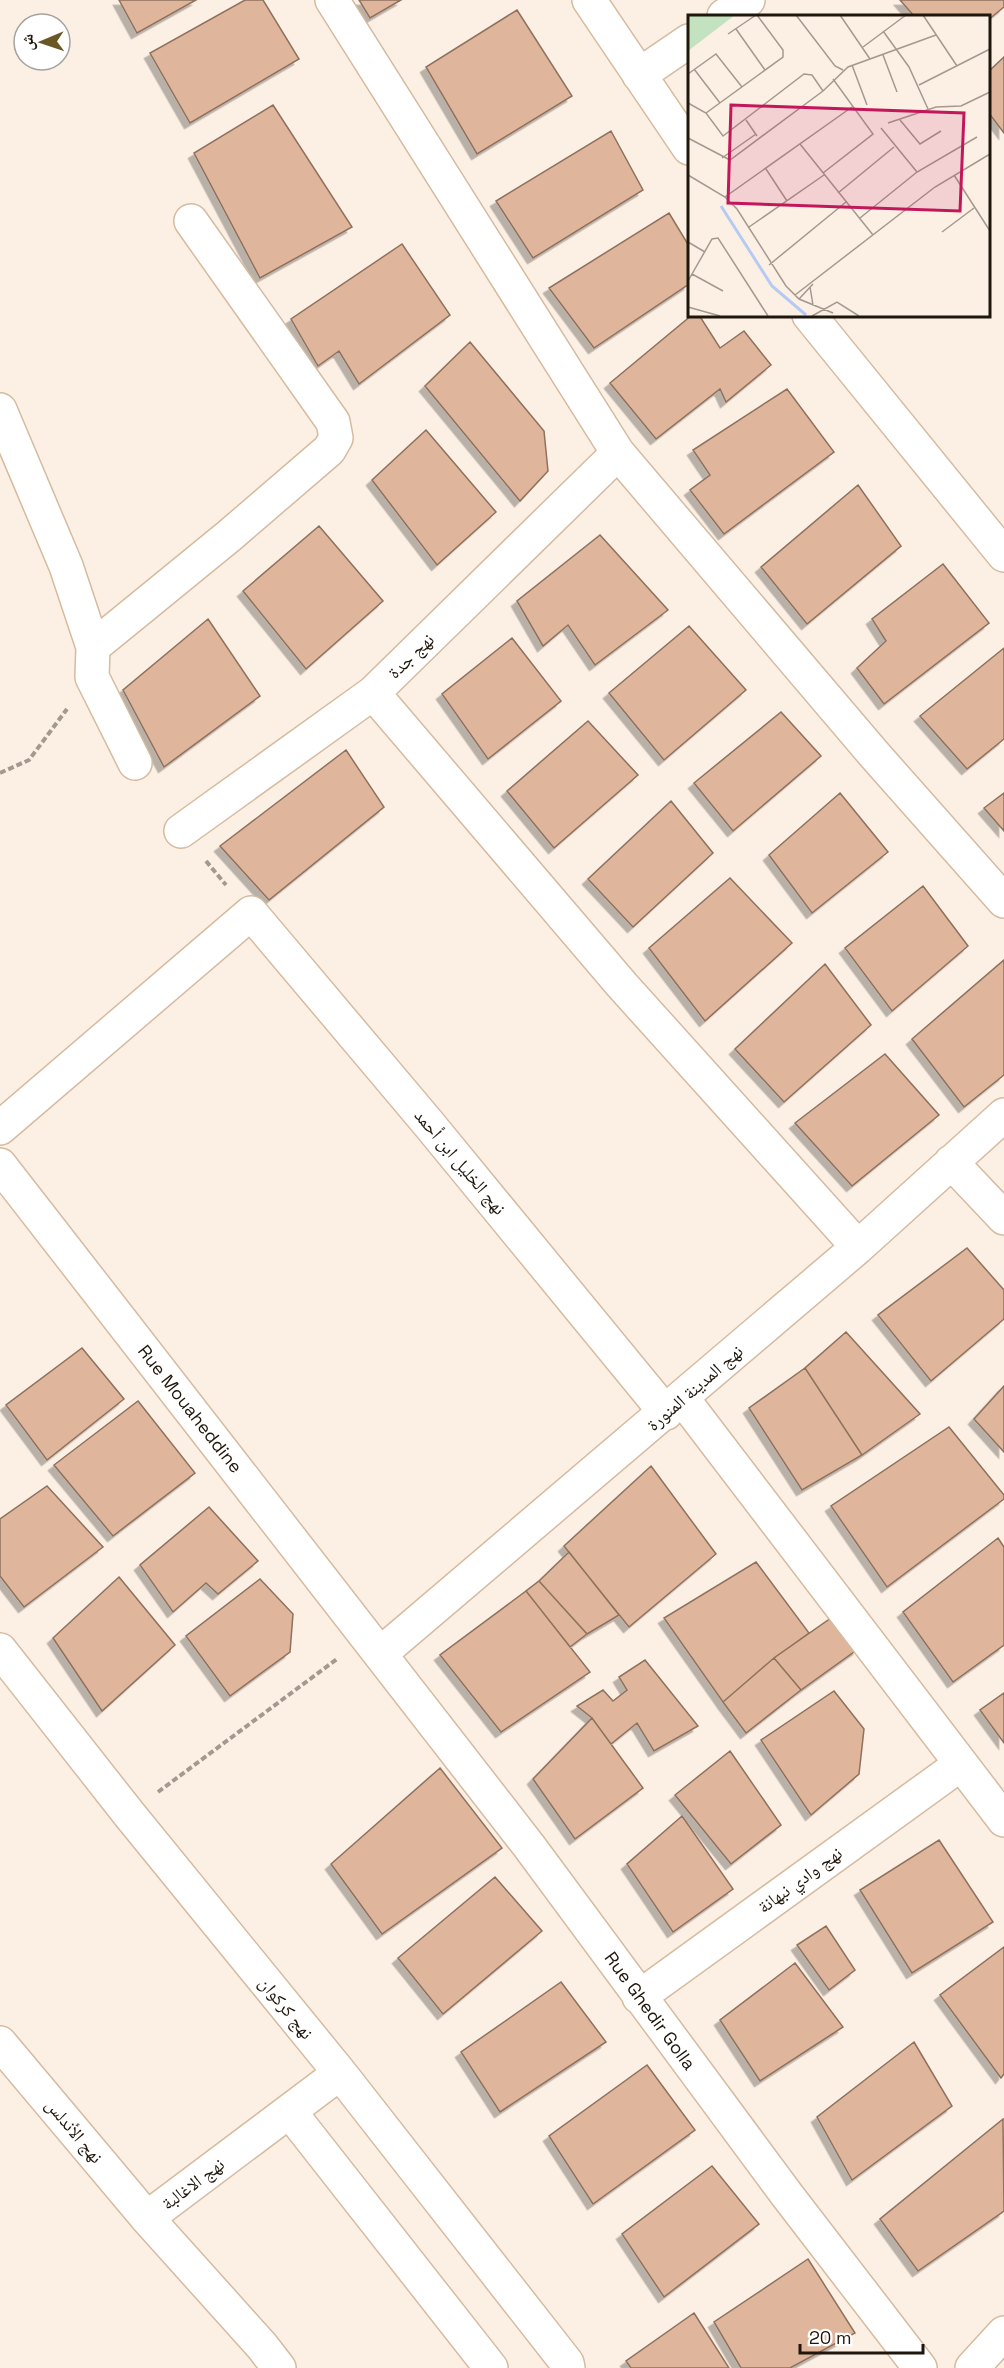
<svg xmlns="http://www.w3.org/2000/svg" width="1004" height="2368" font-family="'Space Grotesk','Noto Naskh Arabic',sans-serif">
<defs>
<filter id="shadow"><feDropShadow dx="-5.5" dy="5.5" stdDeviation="0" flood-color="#0004"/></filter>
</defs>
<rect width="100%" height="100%" fill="#fcf0e5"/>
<path fill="#dfb69b" stroke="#8f715d" stroke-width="1.5" filter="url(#shadow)" d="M119 0H196L137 33Z
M245 0H263L299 59 190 123 150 53Z
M359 0H401L370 18Z
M900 0H1004V7L988 20V16H914Z
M517 10 572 96 477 154 426 67Z
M1004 57V133L988 112V72Z
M273 105 352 227 260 278 194 153Z
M611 131 643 190 533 258 496 201Z
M669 213 689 246V284L594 348 549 288Z
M402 244 450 315 359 384 339 351 318 366 291 319Z
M692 315H699L720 348 744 331 771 365 726 402 720 389 656 439 610 383Z
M470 342 544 431 548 471 520 501 425 386Z
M787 389 834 452 724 534 690 490 710 475 693 450Z
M426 430 496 512 437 565 372 480Z
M858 485 901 546 807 624 761 567Z
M319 526 383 601 306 669 243 591Z
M600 535 668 610 595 665 568 625 543 646 517 601Z
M943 564 989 623 884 704 857 668 886 641 872 619Z
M208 619 260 696 164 767 123 690Z
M689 626 746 690 664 760 609 693Z
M512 638 561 701 488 759 442 694Z
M1004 648V739L967 769 920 716Z
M781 712 821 756 733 831 694 783Z
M588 721 638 775 554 848 507 791Z
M346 750 384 807 269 900 220 846Z
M840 793 888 852 812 913 769 855Z
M1004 793V831L984 808Z
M671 801 713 853 633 927 588 879Z
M730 878 792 943 705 1021 649 948Z
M923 886 968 946 892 1011 845 948Z
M1004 960V1075L964 1107 912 1039Z
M825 964 871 1025 784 1102 735 1049Z
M885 1054 939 1115 852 1186 795 1123Z
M967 1248 1004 1290V1319L931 1381 878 1315Z
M846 1332 920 1414 862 1455 805 1368Z
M82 1348 124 1399 47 1460 6 1405Z
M805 1368 862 1455 802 1490 749 1408Z
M1004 1386V1452L974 1419Z
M138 1401 195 1473 113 1536 54 1465Z
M949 1427 1004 1495V1499L887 1587 831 1506Z
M651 1466 716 1554 629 1627 564 1546Z
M47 1486 103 1547 24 1607 0 1576V1519Z
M209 1507 258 1561 218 1594 206 1583 173 1612 140 1565Z
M998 1538 1004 1547V1645L953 1682 903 1612Z
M569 1552 619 1615 587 1634 539 1581Z
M756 1562 809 1633 774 1658 723 1702 664 1618Z
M119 1577 175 1645 102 1711 53 1638Z
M260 1579 293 1614 290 1652 230 1696 186 1636Z
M539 1581 587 1634 570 1647 526 1591Z
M526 1591 590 1672 501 1732 440 1655Z
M831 1618 858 1649 801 1690 774 1658Z
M774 1658 801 1690 746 1733 723 1702Z
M645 1660 698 1726 654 1751 637 1723 611 1744 592 1718 577 1706 603 1690 613 1701 627 1690 619 1677Z
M834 1691 864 1729 859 1774 811 1815 761 1740Z
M1004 1693V1743L980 1710Z
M592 1718 643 1788 575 1839 533 1779Z
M730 1751 781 1825 731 1864 675 1795Z
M440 1768 502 1848 382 1934 331 1864Z
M682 1816 733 1889 673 1932 627 1864Z
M939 1840 993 1922 912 1973 860 1890Z
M495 1877 542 1931 443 2014 398 1958Z
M826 1926 855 1970 829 1990 797 1945Z
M1004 1947V2074L1001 2078 940 1995Z
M795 1963 843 2027 760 2081 720 2020Z
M561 1982 606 2042 500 2112 461 2052Z
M914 2042 952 2106 852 2180 817 2117Z
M647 2065 695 2130 593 2204 549 2136Z
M1003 2119 1004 2211 918 2271 880 2219Z
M712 2166 759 2224 664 2297 622 2234Z
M808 2259 855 2333 790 2368H741L714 2322Z
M694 2313 729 2368H631L626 2361Z"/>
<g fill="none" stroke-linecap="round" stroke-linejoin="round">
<defs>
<path id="minor" d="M332 0 618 453 873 753 1004 901
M589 0 689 148
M724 16 748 0
M639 75 689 41
M809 315 1004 555
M0 410 66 566 93 647 92 677 135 763
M93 647 229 536 329 450 336 438 333 422 191 221
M373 693 622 985 858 1247
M181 831 373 693 618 453
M0 1128 251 913 428 1123 666 1413
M951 1162 1004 1218
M0 1165 529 1846 787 2195 920 2368
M682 1398 1004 1820
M0 1650 129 1814 340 2073 567 2363 568 2368
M380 1654 858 1247 1004 1115
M639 1997 961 1764
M0 2043 147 2218 262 2346 279 2368
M290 2112 491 2368
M147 2218 340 2073"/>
<path id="tertiary" d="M972 2368 1004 2333"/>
</defs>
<use href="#minor" stroke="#d5bb9f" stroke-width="36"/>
<use href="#tertiary" stroke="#d5bb9f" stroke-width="36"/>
<path stroke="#a4998e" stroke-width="4" stroke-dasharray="6 3" stroke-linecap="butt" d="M0 773 29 760 67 709
M206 861 226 885
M158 1792 337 1659"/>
<use href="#minor" stroke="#fff" stroke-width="33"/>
<use href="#tertiary" stroke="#fff" stroke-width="33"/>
</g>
<g text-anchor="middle" stroke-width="4.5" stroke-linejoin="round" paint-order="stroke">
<g font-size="18" fill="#1f160c" stroke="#fff">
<text transform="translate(411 656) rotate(-44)" y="6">نهج جدة</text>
<text transform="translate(460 1162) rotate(50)" y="6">نهج الخليل ابن أحمد</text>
<text transform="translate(695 1388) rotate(-41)" y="6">نهج المدينة المنورة</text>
<text transform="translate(190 1409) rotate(52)" y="6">Rue Mouaheddine</text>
<text transform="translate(800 1880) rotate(-36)" y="6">نهج وادي نبهانة</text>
<text transform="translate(286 2008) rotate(51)" y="6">نهج كركوان</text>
<text transform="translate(650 2011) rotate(54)" y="6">Rue Ghedir Golla</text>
<text transform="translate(74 2131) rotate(50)" y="6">نهج الأندلس</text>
<text transform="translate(193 2184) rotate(-37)" y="6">نهج الاغالبة</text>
</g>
</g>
<g transform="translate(688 15)">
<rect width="302" height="302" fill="#fcf0e5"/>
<path d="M0 0H47L0 36Z" fill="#c3e2bf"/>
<path fill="none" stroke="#b5cbf3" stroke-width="3" d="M33 191 84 271 118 300"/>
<path fill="none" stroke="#a4998e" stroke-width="1.5" d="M108 0 147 51 155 55M152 0 182 44M235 0 269 51M48 14 77 55M195 16 221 52 240 94M40 19 68 0M175 32 218 0M195 40 209 77M164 50 179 90M6 54 32 88M0 59 28 39 54 72M231 70 302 34M0 88 18 98 35 121 116 59 124 60 135 76M18 98 95 42V35L69 0M58 105 69 121M212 105 232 129 253 116M200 108 248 92 273 91 302 77M193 113 229 157M0 123 42 145 135 76 160 52 248 20M112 129 185 220M34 143 68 119M78 154 99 186M135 158 185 119 145 64M0 160 37 182 49 194 98 271 111 284 145 298M266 160 302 216M150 178 206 132M37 182 164 92M172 203 229 157 289 122M61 212 136 160M254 217 286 193M0 227 17 237M81 250 158 187M4 259 35 276M0 266 24 224 30 223 80 301M122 272 125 290M107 280 247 172 302 139M111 284 125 269M0 292 32 301M124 301 149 287 171 301"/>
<path fill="#c2185b" fill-opacity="0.15" stroke="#c2185b" stroke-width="3" d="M43 90 276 98 272 196 40 188Z"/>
<rect width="302" height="302" fill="none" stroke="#1f160c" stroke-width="3"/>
</g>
<g transform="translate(42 42) rotate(268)"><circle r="28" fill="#ffffff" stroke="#a5a29e" stroke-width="1.5"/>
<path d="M0-4.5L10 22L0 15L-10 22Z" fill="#695826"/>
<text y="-9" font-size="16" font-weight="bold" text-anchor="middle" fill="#1f160c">ش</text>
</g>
<path d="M800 2344v9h123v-9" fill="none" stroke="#1f160c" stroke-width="3"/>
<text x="809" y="2344" font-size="18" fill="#1f160c" stroke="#ffffff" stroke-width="4.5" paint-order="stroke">20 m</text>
</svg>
